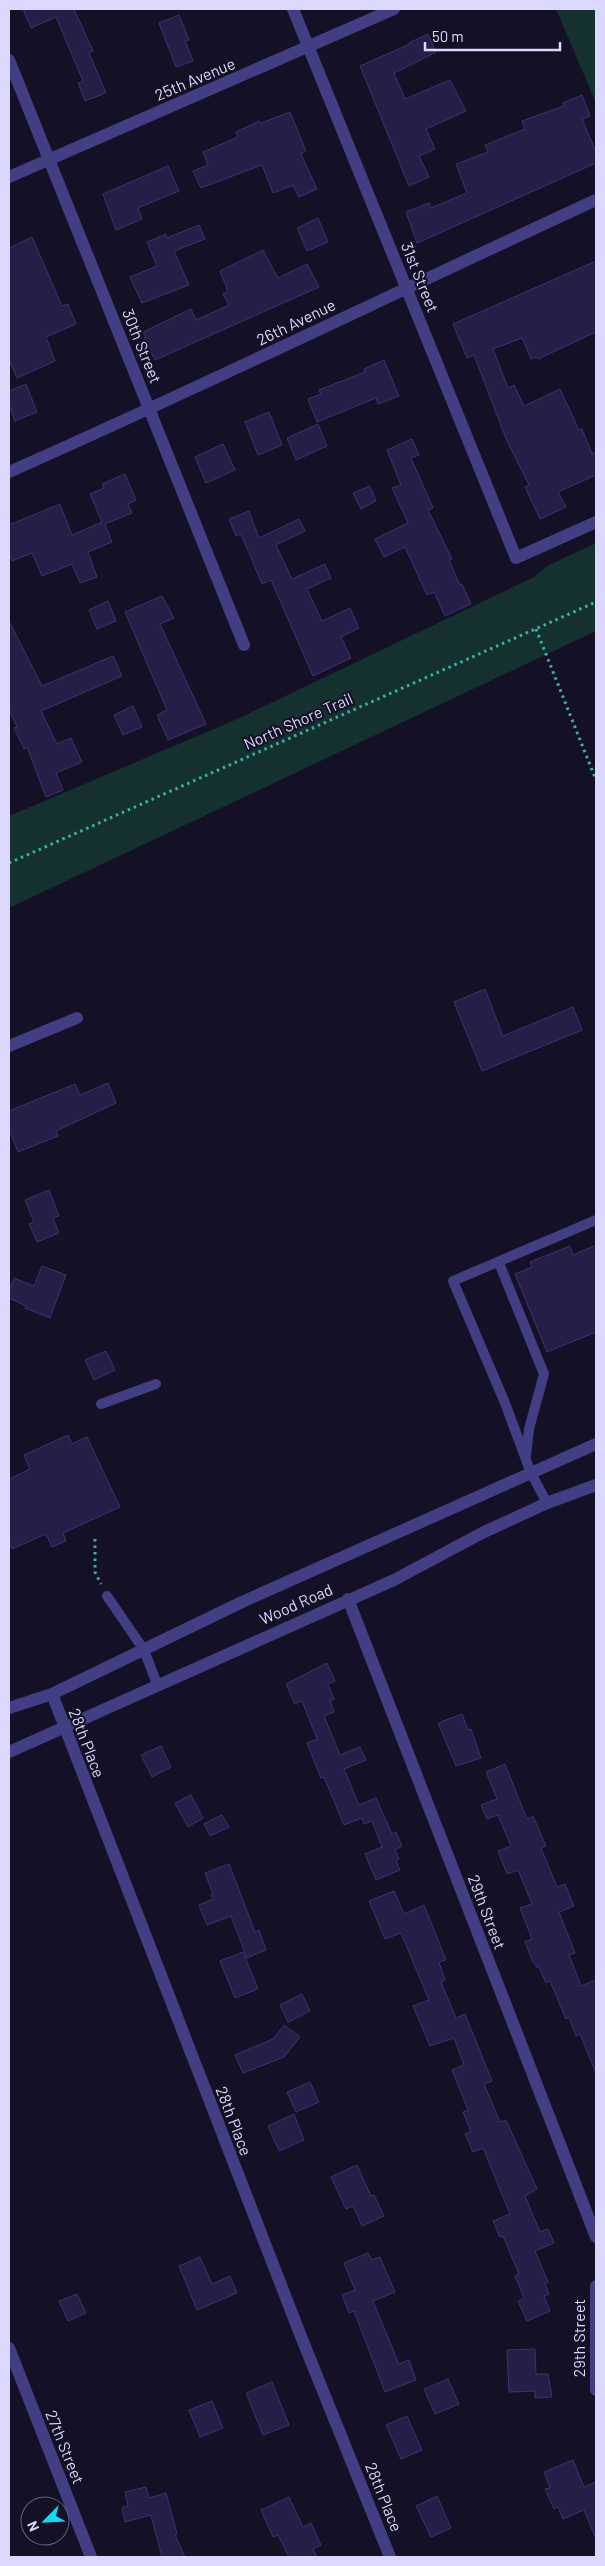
<svg xmlns="http://www.w3.org/2000/svg" width="605" height="2566" font-family="Barlow,sans-serif">
<rect width="100%" height="100%" fill="#141126"/>
<path fill="#14302f" d="M556 9H596V103Z
M596 543V631L9 908V816L235 720 534 577 549 565Z"/>
<path fill="#261e46" stroke="#3e3171" d="M23 9H74L93 51 89 53 106 93 85 101 78 83 83 81 56 17 31 28Z
M179 15 189 40 185 41 193 61 176 67 159 23Z
M428 34 436 52 394 73 405 99 450 80 466 111 426 129 435 149 419 156 429 177 409 186 360 66 410 44 409 43Z
M582 95 590 116 582 119 596 152V163L417 243 406 212 429 203 431 208 467 193 456 164 488 152 485 145 525 129 522 121 564 106 563 103Z
M290 112 306 151 301 154 317 189 299 197 293 185 273 193 262 165 201 188 193 171 208 165 203 152 238 137 236 132 259 121 261 123Z
M168 166 179 191 138 208 142 219 116 230 103 194Z
M318 218 328 242 307 251 297 228Z
M199 225 205 239 174 251 189 285 142 303 130 277 157 266 147 242 166 234 167 238Z
M32 237 62 306 68 304 76 324 46 337 55 361 17 378 9 360V248Z
M263 250 278 278 307 264 319 287 155 360 144 338 146 337 143 332 191 309 196 320 229 305 223 294 228 291 220 271Z
M596 261V332L538 359 537 357 531 359 522 338 493 349 508 388 514 385 524 406 560 389 579 430 582 429 592 454 596 452V475L558 492 566 507 540 519 525 487 529 485 507 441 474 355 467 358 453 324Z
M384 360 399 396 378 404 376 398 317 422 308 399 321 394 319 390 365 372 364 369Z
M26 384 37 412 15 421 9 405V391Z
M269 412 282 445 258 455 245 422Z
M318 424 327 446 296 460 287 438Z
M412 439 419 455 411 458 433 508 428 510 452 559 449 560 460 585 462 584 471 604 445 616 434 592 427 595 405 547 384 557 375 539 408 523 392 488 401 485 387 450Z
M223 444 235 470 206 483 195 457Z
M125 474 136 500 128 504 132 513 105 524 112 542 88 552 97 577 80 583 72 564 42 576 32 553 12 561 9 553V525L60 504 72 535 102 522 90 494 104 488 102 484Z
M370 486 376 501 361 509 353 493Z
M249 511 259 538 299 519 305 531 276 545 292 579 325 564 331 578 307 589 322 621 350 608 359 628 341 637 351 658 313 676 271 580 262 584 241 534 236 536 229 519Z
M162 596 174 618 160 624 206 724 168 740 157 715 167 710 125 612Z
M108 601 116 621 97 629 89 610Z
M9 621 42 686 113 656 122 676 41 711 57 744 71 738 82 762 56 773 63 790 46 797 27 747 24 749 14 728 17 727 9 709Z
M133 706 142 727 123 735 114 715Z
M485 989 503 1036 573 1007 582 1030 482 1071 454 1002Z
M108 1083 116 1103 56 1131 58 1136 18 1152 9 1129V1111L75 1084 80 1095Z
M49 1190 59 1216 53 1218 59 1233 37 1242 29 1224 34 1222 25 1200Z
M596 1245V1332L547 1352 515 1274 532 1267 530 1262 570 1246 573 1255Z
M42 1266 66 1275 50 1318 25 1308 26 1306 9 1298V1291L14 1278 34 1286Z
M106 1351 115 1370 94 1380 85 1360Z
M68 1435 72 1444 87 1437 120 1507 63 1533 66 1541 52 1547 46 1534 12 1549 9 1541V1479L30 1469 24 1455Z
M327 1663 335 1681 328 1684 334 1699 330 1701 334 1712 324 1716 340 1755 360 1747 366 1760 344 1769 359 1805 376 1798 392 1834 396 1832 402 1846 395 1850 399 1859 396 1861 400 1870 376 1880 365 1854 382 1847 372 1821 364 1824 362 1818 344 1825 324 1777 321 1778 307 1743 317 1739 302 1701 295 1704 286 1684Z
M462 1714 468 1730 471 1729 481 1758 456 1766 438 1723Z
M161 1746 171 1767 152 1777 141 1755Z
M505 1764 527 1819 533 1816 546 1846 541 1848 557 1887 565 1884 574 1906 559 1912 575 1953 569 1955 581 1986 596 1980V2073L580 2034 576 2036 569 2017 566 2019 550 1981 546 1983 539 1967H537L533 1962 525 1942 532 1939 520 1908 532 1904 518 1870 507 1874 498 1851 511 1846 498 1815 487 1819 481 1805 497 1799 486 1772Z
M191 1795 203 1818 188 1827 175 1803Z
M222 1815 229 1827 210 1836 204 1824Z
M229 1864 255 1932 259 1930 266 1950 247 1958 231 1916 207 1925 199 1905 213 1899 211 1895 213 1894 205 1873Z
M394 1891 404 1914 424 1905 446 1960 439 1962 445 1980 441 1982 456 2018 465 2014 492 2081 484 2084 500 2122 506 2120 537 2189 525 2196 540 2232 548 2229 554 2243 535 2251 548 2282 545 2284 549 2294 544 2296 550 2311 527 2321 518 2301 524 2298 515 2276 519 2274 503 2236 500 2237 493 2221 510 2214 483 2148 473 2152 465 2134 471 2132 463 2112 468 2110 452 2070 464 2065 454 2038 430 2046 413 2006 429 2000 401 1933 385 1939 369 1901Z
M243 1952 258 1989 235 1998 220 1961Z
M302 1994 310 2011 288 2022 280 2005Z
M284 2025 300 2037 284 2057 243 2073 235 2055 273 2039Z
M310 2082 319 2102 296 2112 287 2092Z
M294 2114 304 2140 279 2151 268 2126Z
M357 2165 371 2196 374 2195 384 2216 362 2226 353 2206 346 2209 331 2177Z
M368 2253 372 2260 380 2257 395 2292 373 2301 399 2364 409 2360 416 2380 385 2392 354 2311 349 2313 342 2295 355 2290 344 2263Z
M200 2257 212 2284 230 2276 237 2293 197 2310 179 2266Z
M77 2294 86 2313 68 2321 59 2301Z
M535 2349 536 2374H548L552 2397 535 2398V2391L509 2392 507 2350Z
M448 2379 459 2404 435 2414 424 2389Z
M272 2382 289 2425 263 2435 246 2393Z
M212 2401 223 2428 200 2437 189 2410Z
M407 2416 422 2450 401 2459 386 2425Z
M573 2460 584 2487 596 2482V2539L584 2510 563 2519 558 2507 554 2509 545 2489 550 2488 544 2472Z
M146 2487 149 2498 166 2493 177 2534 175 2535 185 2557H162L151 2515 125 2522 122 2508 128 2506 125 2492Z
M437 2496 451 2528 431 2537 416 2506Z
M289 2497 303 2527 311 2523 321 2545 313 2549 317 2557H289L278 2535 273 2537 261 2510Z"/>
<g fill="none" stroke-linecap="round" stroke-linejoin="round">
<path stroke="#36b3ac" stroke-width="3" stroke-dasharray="2.5 4" stroke-linecap="butt" d="M536 629 596 780
M9 863 596 602
M95 1539V1572L101 1584"/>
<path stroke="#413e83" stroke-width="10" d="M499 1263 544 1374 529 1429 526 1456
M101 1404 156 1384
M547 1503 531 1473 505 1403 453 1281 596 1220
M107 1596 144 1650 157 1684"/>
<path stroke="#413e83" stroke-width="12" d="M293 9 516 558 596 522
M9 60 244 645
M9 177 394 9
M9 472C206 385 400 290 596 200
M9 1046 77 1018
M348 1599 596 2237
M52 1694 300 2334 390 2557
M596 2286V2390"/>
<path stroke="#413e83" stroke-width="12" d="M9 1708 52 1694 242 1602 596 1444
M9 1752 394 1580 482 1533 547 1503 596 1485
M9 2348 91 2557"/>
</g>
<g text-anchor="middle" stroke-width="4" stroke-linejoin="round" paint-order="stroke">
<g font-size="16" fill="#dcd8fd" stroke="#141126">
<text transform="translate(195 79) rotate(-23)" y="6">25th Avenue</text>
<text transform="translate(420 277) rotate(68)" y="6">31st Street</text>
<text transform="translate(296 322) rotate(-26)" y="6">26th Avenue</text>
<text transform="translate(142 346) rotate(68)" y="6">30th Street</text>
<text transform="translate(298 721) rotate(-24)" y="6">North Shore Trail</text>
<text transform="translate(296 1604) rotate(-24)" y="6">Wood Road</text>
<text transform="translate(87 1743) rotate(69)" y="6">28th Place</text>
<text transform="translate(487 1912) rotate(69)" y="6">29th Street</text>
<text transform="translate(234 2121) rotate(69)" y="6">28th Place</text>
<text transform="translate(579 2338) rotate(-90)" y="6">29th Street</text>
<text transform="translate(65 2447) rotate(68)" y="6">27th Street</text>
<text transform="translate(384 2497) rotate(68)" y="6">28th Place</text>
</g>
</g>
<rect width="605" height="2566" fill="none" stroke="#dcd8fd" stroke-width="20"/>
<g transform="translate(45 2521) rotate(246)"><circle r="24" fill="#141126" stroke="#64617c"/>
<path d="M0-4L9 19L0 12L-9 19Z" fill="#0edcf3"/>
<text y="-8" font-size="14" font-weight="bold" text-anchor="middle" fill="#dcd8fd">N</text>
</g>
<path d="M425 42v8h135v-8" fill="none" stroke="#dcd8fd" stroke-width="2.5"/>
<text x="432" y="42" font-size="15" fill="#dcd8fd" stroke="#141126" stroke-width="4" paint-order="stroke">50 m</text>
</svg>
